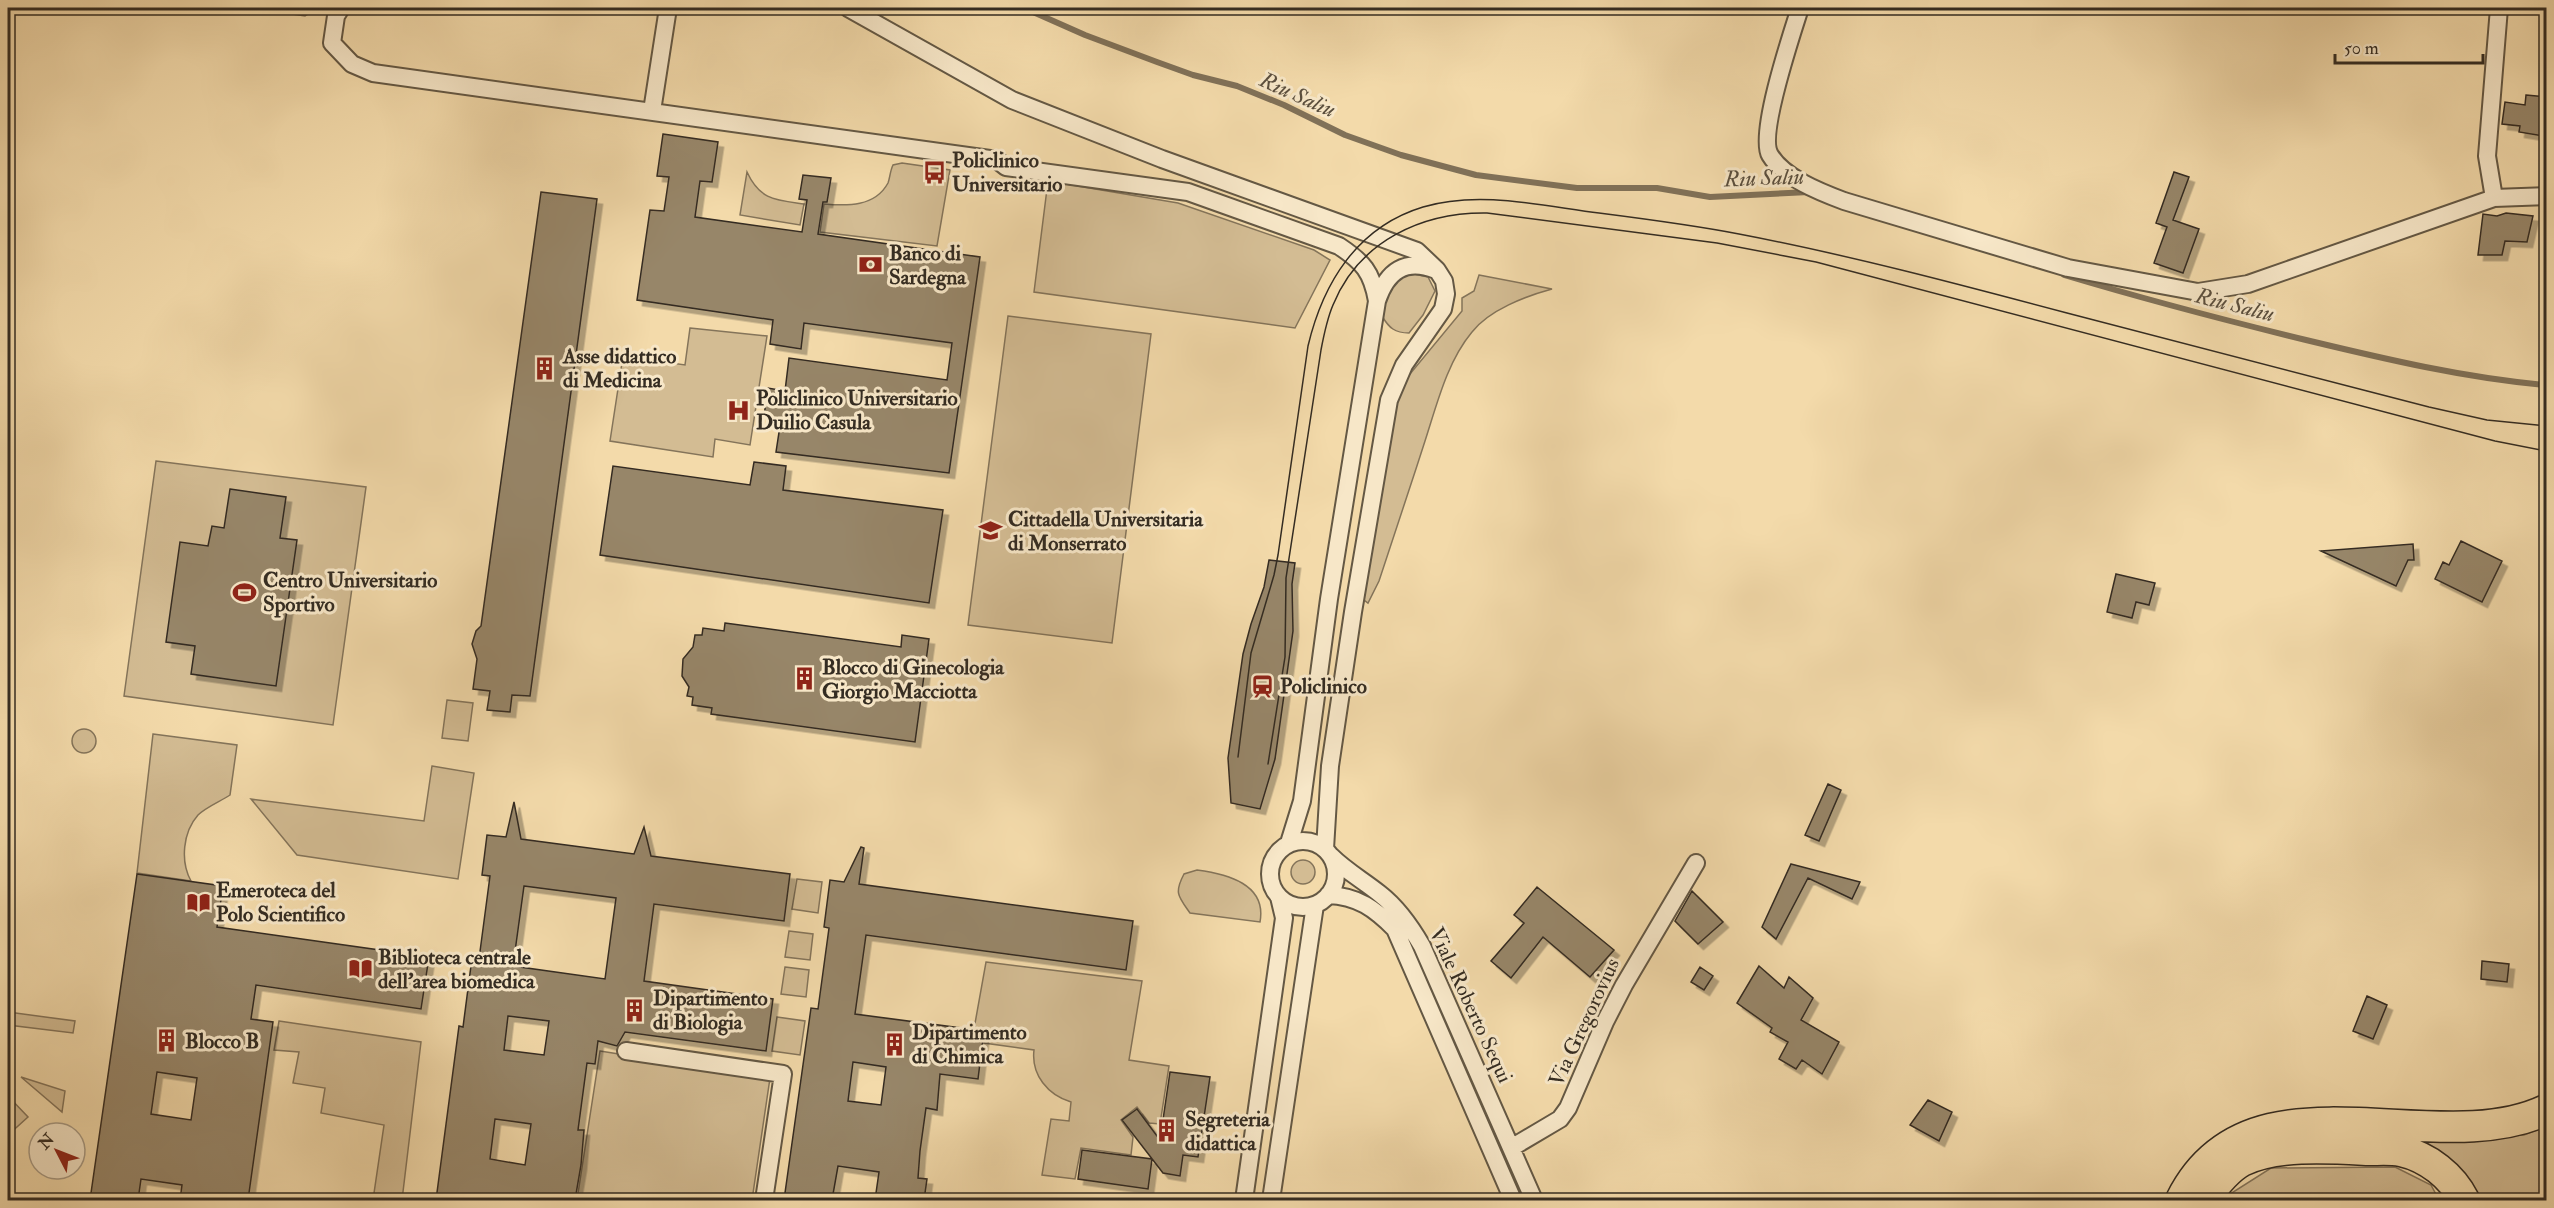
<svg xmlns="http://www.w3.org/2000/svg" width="2554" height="1208" font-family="'IM FELL Double Pica',serif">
<defs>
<filter id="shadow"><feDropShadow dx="5.5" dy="5.5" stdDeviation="0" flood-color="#0004"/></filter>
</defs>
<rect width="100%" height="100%" fill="#f3daaa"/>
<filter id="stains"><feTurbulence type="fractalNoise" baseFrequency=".00333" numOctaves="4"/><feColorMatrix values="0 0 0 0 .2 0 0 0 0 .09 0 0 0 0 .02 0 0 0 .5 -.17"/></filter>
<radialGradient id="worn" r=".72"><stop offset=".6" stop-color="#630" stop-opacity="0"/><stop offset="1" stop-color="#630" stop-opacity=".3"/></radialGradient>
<path fill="#d3bc93" stroke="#84745a" stroke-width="1.5" d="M267 8H317L305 16 267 10Z
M902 163 950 170 937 246 820 232 824 204C847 206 875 207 888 183 890 178 890 171 893 165Z
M747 172C760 200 775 200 804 204L800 225 740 215Z
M1048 181 1178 203 1314 250 1330 260 1295 328 1034 292Z
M1409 273 1428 277 1435 291 1423 315 1409 333C1395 333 1389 328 1382 316 1386 297 1389 281 1409 273Z
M1479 275 1552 289C1526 296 1489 310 1472 332 1447 362 1437 404 1425 441 1410 488 1394 535 1379 581L1368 603 1356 594 1391 422 1405 380 1462 311V298L1474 291Z
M1008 316 1151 334 1112 643 968 625Z
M690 328 767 336 750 445 715 439 713 457 610 441 623 356 685 365Z
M156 461 366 487 333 725 124 696Z
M447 700 473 703 468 741 442 738Z
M72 741a12 12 0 1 1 24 0a12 12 0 1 1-24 0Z
M153 734 237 745 230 795C221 801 206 807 198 815 183 832 180 861 191 881L137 873Z
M432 766 474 773 458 879 297 855 251 799 424 821Z
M1291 872a12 12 0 1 1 24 0a12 12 0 1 1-24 0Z
M1197 870C1227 874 1267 884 1260 922L1190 913C1178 896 1174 893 1184 874Z
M797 879 822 882 818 913 792 909Z
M789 931 813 934 810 960 785 957Z
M986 962 1142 981 1129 1060 1169 1066 1160 1124 1149 1123 1137 1107 1121 1120 1133 1137 1131 1155 1081 1148 1075 1179 1042 1175 1051 1119 1069 1121 1071 1102C1048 1095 1031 1075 1034 1050L984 1043 985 1031 974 1029Z
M785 967 809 970 806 997 781 994Z
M8 1012 75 1021 73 1033 8 1025Z
M777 1017 805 1021 800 1055 772 1051Z
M279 1021 421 1042 402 1200H373L384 1125 321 1113 325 1088 293 1083 299 1052 274 1050Z
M600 1051 770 1078 752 1200H577Z
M21 1077 65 1091 62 1112Z
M8 1096 28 1117 8 1135Z
M2546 1126V1184L2535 1200H2478L2415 1139 2524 1135Z
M2395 1167 2431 1185 2439 1200H2226L2230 1194 2271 1168Z"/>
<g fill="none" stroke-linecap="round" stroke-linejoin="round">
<path stroke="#807158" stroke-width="6" d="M1024 8 1085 35 1157 62 1193 75 1237 86 1284 105 1345 135 1401 155 1476 175 1577 188H1657L1710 197 1809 192
M2064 275C2144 299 2224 320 2306 340 2385 359 2465 378 2546 385"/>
</g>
<path fill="#978669" stroke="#342c22" stroke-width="1.5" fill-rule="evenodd" filter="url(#shadow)" d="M2526 95 2547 97 2544 136 2519 132 2520 126 2502 124 2505 102 2525 105Z
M663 134 718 142 712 182 700 181 695 217 802 232 807 200 799 199 803 175 831 178 827 202H823L818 234 980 257 949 473 776 452 781 419 764 416 768 388 785 391 789 358 947 380 952 343 804 323 801 349 770 344 773 320 637 300 650 210 664 211 669 177 657 176Z
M2174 172 2189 177 2173 220 2199 229 2183 273 2154 263 2167 227 2156 223Z
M541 192 597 199 530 696 512 695 510 712 487 710 490 691 473 689 477 659 472 644 476 631 481 626Z
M2506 213 2533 216 2527 242 2505 241 2502 255H2478L2483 214 2497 216Z
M754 462 786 466 783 490 943 510 929 603 600 555 613 466 750 485Z
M230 489 286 497 280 538 297 540 276 686 191 674 195 646 166 642 180 542 208 546 212 526 224 528Z
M2461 541 2502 561 2482 602 2435 579 2443 562 2449 565Z
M2413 544 2414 560H2408L2396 586 2321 551Z
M1269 560 1295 563 1292 584 1293 631 1275 759 1260 809 1231 803 1228 758 1243 654 1251 624 1264 587Z
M2116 574 2155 583 2149 605 2136 602 2132 618 2107 612Z
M725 623 901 647 902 635 929 639 915 742 711 714 712 708 692 705 693 697 687 696 689 687 682 676 683 659 693 647 695 635H702L703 628 724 631Z
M1828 784 1841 790 1819 841 1805 835Z
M514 802 521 839 634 854 644 827 651 856 790 874 784 921 654 904 644 981 773 999 766 1051 625 1032 617 1046 598 1041 595 1064 587 1063 578 1130H584L581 1165 575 1200H436L459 1026 463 1027 472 958 479 959 490 876 482 875 487 835 506 837ZM524 886 616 898 605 979 513 966ZM508 1016 549 1021 544 1055 504 1050ZM495 1119 531 1124 525 1165 490 1159Z
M861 847 864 848 859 884 1133 921 1126 970 866 935 855 1014 984 1031 978 1079 940 1074 937 1110 926 1108 920 1151 918 1178 927 1179 924 1200H875L879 1172 838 1166 832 1200H784L811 1008 818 1009 829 928 824 927 830 880 844 882ZM853 1062 886 1067 881 1105 848 1101Z
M1791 864 1860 882 1852 899 1808 878 1776 939 1762 927Z
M137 874 223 886 217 927 429 957 421 1009 256 985 251 1019 273 1022 248 1200H180L182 1185 141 1179 138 1200H90ZM157 1072 197 1078 191 1120 151 1114Z
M1537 887 1614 950 1590 977 1543 937 1511 978 1491 961 1524 923 1514 915Z
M1692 891 1723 922 1698 944 1675 921Z
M2482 961 2509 964 2507 982 2481 979Z
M1759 966 1784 988 1789 977 1813 998 1801 1020 1839 1042 1822 1074 1802 1060 1796 1069 1779 1059 1788 1042 1770 1032 1772 1028 1737 1003Z
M1700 967 1713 976 1704 990 1691 982Z
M2367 996 2387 1005 2373 1039 2353 1031Z
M1170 1072 1210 1077 1198 1157 1183 1155 1180 1176 1163 1173 1122 1120 1137 1109 1160 1140Z
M1928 1100 1952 1112 1939 1141 1910 1125Z
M1082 1150 1152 1159 1148 1189 1078 1179Z"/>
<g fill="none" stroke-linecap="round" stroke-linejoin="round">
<defs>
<path id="street" d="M341 8 336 16 332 43 352 64 373 73 997 160 1006 167 1188 192 1339 246C1363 262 1372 272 1377 301L1329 599 1302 801 1289 843
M848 8 1012 100 1162 159 1417 251 1437 270 1444 281 1446 294 1443 309 1404 365 1389 400 1353 612 1330 766 1325 849
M1800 8C1792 33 1758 135 1770 155 1784 178 1820 192 1844 201L2068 268 2198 292 2248 284 2494 198 2546 196
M652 111 668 8
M2494 198 2487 156 2499 8
M1377 301C1387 271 1405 258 1436 270
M1270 874a33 33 0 1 1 66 0a33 33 0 1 1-66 0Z
M1331 856C1346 871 1364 881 1380 894 1398 908 1411 927 1422 946L1534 1200
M1328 895C1358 896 1375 909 1395 929L1513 1200
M626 1051 783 1074 764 1200
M1511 1148 1560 1119 1568 1108 1605 1022 1624 985 1696 863
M1244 1200 1284 918 1279 897
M1271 1200 1315 905"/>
<path id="highway" d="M2181 1200C2250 1061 2434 1163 2546 1110
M2204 1200C2214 1186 2227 1169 2242 1161 2277 1144 2331 1148 2369 1150 2379 1150 2391 1149 2401 1151 2428 1157 2452 1176 2464 1200"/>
</defs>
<use href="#street" stroke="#645844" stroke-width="20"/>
<use href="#highway" stroke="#342c22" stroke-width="33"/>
<use href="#street" stroke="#f7e7c8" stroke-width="16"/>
<use href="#highway" stroke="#f3daaa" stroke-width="30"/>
<path stroke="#342c22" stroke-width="1.5" d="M1238 757 1251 653 1274 575 1278 555 1308 346C1323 283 1357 227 1423 207 1479 190 1543 206 1599 213 1646 219 1693 225 1739 234 1849 255 1958 284 2067 313 2187 344 2308 376 2429 407L2487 420 2546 426
M1268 764 1285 657 1286 578 1321 350C1324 334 1327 319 1333 305 1359 241 1422 212 1487 213L1717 243 1816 262 2495 441 2546 451"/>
</g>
<defs>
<symbol id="bus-bare" viewBox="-9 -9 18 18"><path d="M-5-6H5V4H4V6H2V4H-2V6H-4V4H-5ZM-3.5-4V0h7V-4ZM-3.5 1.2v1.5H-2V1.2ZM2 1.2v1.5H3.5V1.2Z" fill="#8f2418" stroke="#f7e7c8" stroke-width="2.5" paint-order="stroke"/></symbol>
<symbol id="bank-bare" viewBox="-9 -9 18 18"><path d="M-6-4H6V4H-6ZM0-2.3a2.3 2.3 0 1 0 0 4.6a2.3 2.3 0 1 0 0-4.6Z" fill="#8f2418" stroke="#f7e7c8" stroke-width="2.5" paint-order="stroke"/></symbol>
<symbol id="building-bare" viewBox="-9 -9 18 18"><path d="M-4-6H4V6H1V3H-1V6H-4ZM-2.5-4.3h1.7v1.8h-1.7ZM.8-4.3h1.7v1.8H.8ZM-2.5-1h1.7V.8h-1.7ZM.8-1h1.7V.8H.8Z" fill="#8f2418" stroke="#f7e7c8" stroke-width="2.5" paint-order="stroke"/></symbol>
<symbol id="hospital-bare" viewBox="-9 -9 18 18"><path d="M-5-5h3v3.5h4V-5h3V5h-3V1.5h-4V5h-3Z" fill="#8f2418" stroke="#f7e7c8" stroke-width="2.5" paint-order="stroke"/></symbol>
<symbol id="university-bare" viewBox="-9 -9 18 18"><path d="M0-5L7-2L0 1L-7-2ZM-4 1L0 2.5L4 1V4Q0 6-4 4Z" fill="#8f2418" stroke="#f7e7c8" stroke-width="2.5" paint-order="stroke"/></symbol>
<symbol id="stadium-bare" viewBox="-9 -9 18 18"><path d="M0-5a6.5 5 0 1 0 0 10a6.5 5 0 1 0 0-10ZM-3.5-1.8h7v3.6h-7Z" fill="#8f2418" stroke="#f7e7c8" stroke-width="2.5" paint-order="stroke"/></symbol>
<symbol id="station-bare" viewBox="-9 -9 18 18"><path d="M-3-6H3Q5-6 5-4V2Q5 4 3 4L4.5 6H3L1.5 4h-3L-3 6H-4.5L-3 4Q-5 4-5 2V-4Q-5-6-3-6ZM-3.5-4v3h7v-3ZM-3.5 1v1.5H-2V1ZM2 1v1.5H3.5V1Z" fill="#8f2418" stroke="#f7e7c8" stroke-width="2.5" paint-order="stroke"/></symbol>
<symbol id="library-bare" viewBox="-9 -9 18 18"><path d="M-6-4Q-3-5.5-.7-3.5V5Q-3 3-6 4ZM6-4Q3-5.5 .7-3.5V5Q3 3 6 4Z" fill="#8f2418" stroke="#f7e7c8" stroke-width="2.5" paint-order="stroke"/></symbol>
</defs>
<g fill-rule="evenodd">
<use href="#bus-bare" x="918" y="156" width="33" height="33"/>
<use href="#bank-bare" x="854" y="248" width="33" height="33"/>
<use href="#building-bare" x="528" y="352" width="33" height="33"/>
<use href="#hospital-bare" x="722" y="394" width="33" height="33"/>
<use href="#university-bare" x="974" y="514" width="33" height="33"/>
<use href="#stadium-bare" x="228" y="576" width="33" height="33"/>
<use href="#building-bare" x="788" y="662" width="33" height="33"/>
<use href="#station-bare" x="1246" y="670" width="33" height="33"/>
<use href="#library-bare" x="182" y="886" width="33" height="33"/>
<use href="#library-bare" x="344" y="952" width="33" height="33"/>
<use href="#building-bare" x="618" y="994" width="33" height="33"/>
<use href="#building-bare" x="150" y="1024" width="33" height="33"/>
<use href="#building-bare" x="878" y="1028" width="33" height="33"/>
<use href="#building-bare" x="1150" y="1114" width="33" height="33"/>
</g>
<g text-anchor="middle" stroke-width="6" stroke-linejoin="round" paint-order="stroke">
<g font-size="21" font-weight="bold" fill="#342c22" stroke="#f7e7c8" text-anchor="start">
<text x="952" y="167">Policlinico<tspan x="952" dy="24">Universitario</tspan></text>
<text x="889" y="260">Banco di<tspan x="889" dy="24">Sardegna</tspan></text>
<text x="563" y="363">Asse didattico<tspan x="563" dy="24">di Medicina</tspan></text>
<text x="756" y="405">Policlinico Universitario<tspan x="756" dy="24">Duilio Casula</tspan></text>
<text x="1008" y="526">Cittadella Universitaria<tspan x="1008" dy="24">di Monserrato</tspan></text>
<text x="263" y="587">Centro Universitario<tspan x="263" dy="24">Sportivo</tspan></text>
<text x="822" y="674">Blocco di Ginecologia<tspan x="822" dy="24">Giorgio Macciotta</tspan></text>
<text x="1280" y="693">Policlinico</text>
<text x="216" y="897">Emeroteca del<tspan x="216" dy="24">Polo Scientifico</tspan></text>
<text x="378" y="964">Biblioteca centrale<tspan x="378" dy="24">dell'area biomedica</tspan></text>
<text x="653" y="1005">Dipartimento<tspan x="653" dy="24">di Biologia</tspan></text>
<text x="912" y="1039">Dipartimento<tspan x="912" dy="24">di Chimica</tspan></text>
<text x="185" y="1048">Blocco B</text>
<text x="1185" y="1126">Segreteria<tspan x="1185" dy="24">didattica</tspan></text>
</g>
<g font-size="21" fill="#342c22" stroke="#f7e7c8">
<text transform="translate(1471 1005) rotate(65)" y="7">Viale Roberto Sequi</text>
<text transform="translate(1584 1022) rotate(-65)" y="7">Via Gregorovius</text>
</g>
<g font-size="22" font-style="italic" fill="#5a4e3d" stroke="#f7e7c8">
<text transform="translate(1298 94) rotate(24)" y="8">Riu Saliu</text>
<text transform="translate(1764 177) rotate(-2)" y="8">Riu Saliu</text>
<text transform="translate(2235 304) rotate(14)" y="8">Riu Saliu</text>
</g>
</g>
<rect width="2554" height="1208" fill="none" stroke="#f3daaa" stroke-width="30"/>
<rect x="9" y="9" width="2536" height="1190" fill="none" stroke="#342c22" stroke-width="3"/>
<rect x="15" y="15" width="2524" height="1178" fill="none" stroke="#342c22" stroke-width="1.5"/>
<g transform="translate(57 1151) rotate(312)"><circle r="28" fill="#f7e7c8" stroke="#a99c86" stroke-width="1.5"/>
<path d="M0-4.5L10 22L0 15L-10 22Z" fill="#8f2418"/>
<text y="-9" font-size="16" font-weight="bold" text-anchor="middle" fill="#342c22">N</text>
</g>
<path d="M2335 54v9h148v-9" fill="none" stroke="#342c22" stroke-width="3"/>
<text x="2344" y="54" font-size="18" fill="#342c22" stroke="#f7e7c8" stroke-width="4.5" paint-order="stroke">50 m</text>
<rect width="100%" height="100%" filter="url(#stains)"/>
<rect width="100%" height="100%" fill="url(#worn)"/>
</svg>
